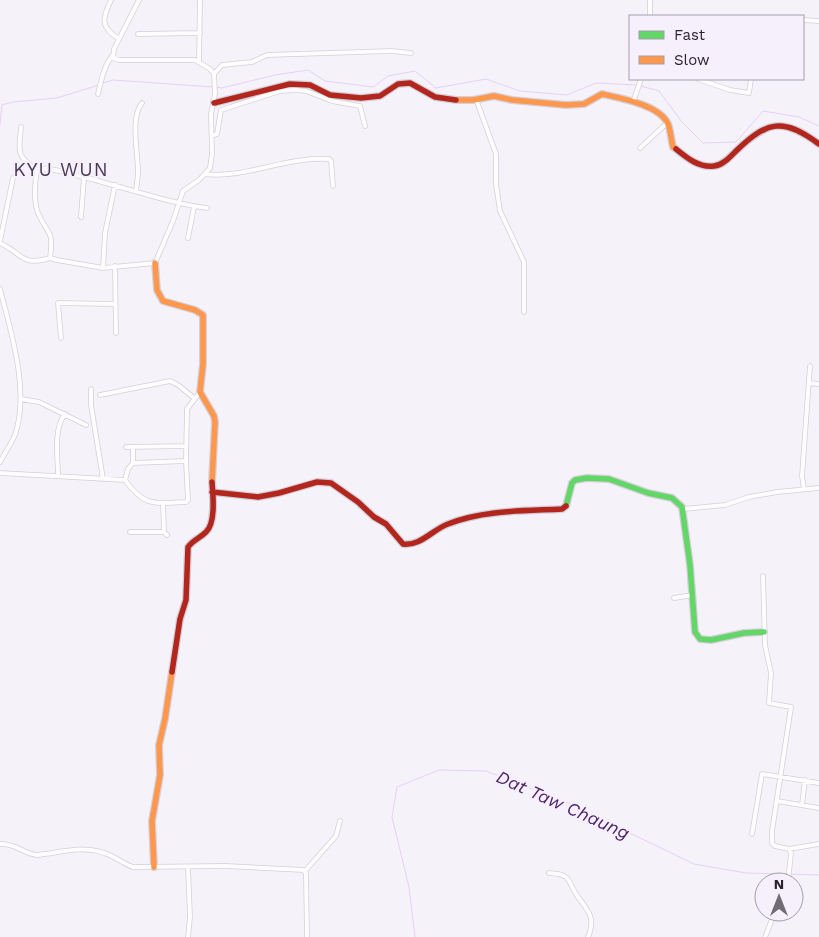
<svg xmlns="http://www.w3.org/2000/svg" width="819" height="937" font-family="'Work Sans',sans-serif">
<rect width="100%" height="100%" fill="#f6f2f9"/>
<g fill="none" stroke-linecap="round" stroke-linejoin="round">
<path stroke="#e8cffa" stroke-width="1" d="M103 83 113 80 213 87
M641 86 659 91 682 122 703 143 736 142 763 111 799 117 819 126
M217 87 222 88 275 75 308 70 325 81 373 87 388 76 415 71 436 88 486 79 520 91 567 95 596 83 637 85
M0 124 2 105 13 102 57 98 99 85
M415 937 409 887 392 817 397 787 439 770 486 771 568 803 694 864 746 873 819 875"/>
<defs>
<path id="street" d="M111 0C102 19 100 27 119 39
M650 16V0
M803 20 819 21
M138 34 200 33
M199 62 200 0
M214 74 222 65 252 62 267 55 391 51 411 53
M698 79 730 90 749 93 751 79
M98 94C101 81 104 66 112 56
M476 99 496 154V184L500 211 524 262V312
M633 102 641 79
M21 127C19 151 15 156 37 169
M212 136 217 134 221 110 280 91 295 90 306 91 332 101 360 106 365 126
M640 148 667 123
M205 174C245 179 286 156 329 159L331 161 333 186
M136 191C137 184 138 177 138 171 138 154 130 117 142 103
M81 217 84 177
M188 238 194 207
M0 241 13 178
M0 243C22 253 21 267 50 258L57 260 103 268 155 263 173 221 183 191 199 180 210 168 212 154 211 114 215 94 214 74 210 69 195 60H119L113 58 114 49 139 0
M50 258C54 229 48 236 38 213 33 200 35 182 37 169 49 167 63 172 75 175 119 185 162 202 207 208
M115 266 116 333
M103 268 105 233 115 185
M0 289C11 332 30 391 15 435 11 444 5 453 0 462
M61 338 58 303 115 304
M809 383 819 384
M91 389V405L103 479
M100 395 170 381 178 385 194 398
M21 399 39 402 86 425
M126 447 186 446
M133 447V463
M186 461 133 463 128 469 125 480C145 508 155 503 186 502L188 500 186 461 187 409 200 392
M0 473 125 480
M58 476C58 457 53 429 65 414
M804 489 802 476 810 366
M163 503 164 532 167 535
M683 509 725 505 749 497 777 492 819 488
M130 532H164
M763 576 765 645 771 673 769 703 791 707 772 831V843L775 846 789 849 791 853 788 882
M674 598 692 595
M777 801 819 808
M802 805 805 780
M752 834 762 774 819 783
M0 844C18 844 22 853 37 855 59 853 82 845 104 853 115 856 123 864 133 867L225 866 304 870 306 874 307 937
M789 849 819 844
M188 867 190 917 188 937
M305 871 336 836 340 821
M549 873C573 874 567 882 578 897 589 912 596 918 588 937
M765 937 775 912"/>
<path id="fast" d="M566 506 572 483 575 480 587 478 609 479 648 493 672 498 682 507 690 565 695 632 700 639 711 640 744 633 764 632"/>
<path id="slow" d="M456 100H473L494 96 512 100 566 105 584 104 602 94C620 98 660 105 668 124 671 131 671 140 673 147L676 149
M155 263 157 290 163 301 195 310 203 315V364L200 392 214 416 215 422 212 482
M154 867 152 821 160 775 159 745 165 719 172 672"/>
<path id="jam" d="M214 103 290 84 310 85 330 95 361 98 380 96 398 84 410 83 435 97 456 100
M676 149C687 158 699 168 714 166 723 165 730 157 736 151 767 121 783 117 819 144
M212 492 258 497 279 493 317 482 331 483 358 502 374 517 386 524 403 544C421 546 432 530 448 524 484 510 524 511 562 509L566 506
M172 672 180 619 186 600 188 547C193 540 200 538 206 532 216 523 213 495 212 482"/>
</defs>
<use href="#street" stroke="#d4cfd8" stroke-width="5.5"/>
<use href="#fast" stroke="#d4cfd8" stroke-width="8"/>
<use href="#slow" stroke="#d4cfd8" stroke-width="8"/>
<use href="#jam" stroke="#d4cfd8" stroke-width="8"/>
<use href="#street" stroke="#fefdfe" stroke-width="4"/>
<use href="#fast" stroke="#63d668" stroke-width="5.5"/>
<use href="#slow" stroke="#ff974d" stroke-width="5.5"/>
<use href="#jam" stroke="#b3261e" stroke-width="5.5"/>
</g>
<g text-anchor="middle" stroke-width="5" stroke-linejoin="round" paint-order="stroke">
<g font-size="18" font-style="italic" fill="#4e2466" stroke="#f6effc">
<text transform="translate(563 805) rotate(24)" y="6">Dat Taw Chaung</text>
</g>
<g font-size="19" letter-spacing="1" fill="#473851" stroke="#f6effc">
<text x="61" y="176">KYU WUN</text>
</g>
</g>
<rect x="629" y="15" width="175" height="65" fill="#f6effc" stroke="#a49daa"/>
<rect x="639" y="31" width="25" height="8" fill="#63d668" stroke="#a49daa"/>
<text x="674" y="40" font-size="15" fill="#2a232f">Fast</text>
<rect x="639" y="56" width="25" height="8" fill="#ff974d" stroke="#a49daa"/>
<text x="674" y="65" font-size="15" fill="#2a232f">Slow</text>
<g transform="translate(779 897)"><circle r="24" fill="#f6effc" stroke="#a49daa"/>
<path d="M0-4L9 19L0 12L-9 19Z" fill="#716b76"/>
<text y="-8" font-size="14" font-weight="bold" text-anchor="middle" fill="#2a232f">N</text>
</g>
</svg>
